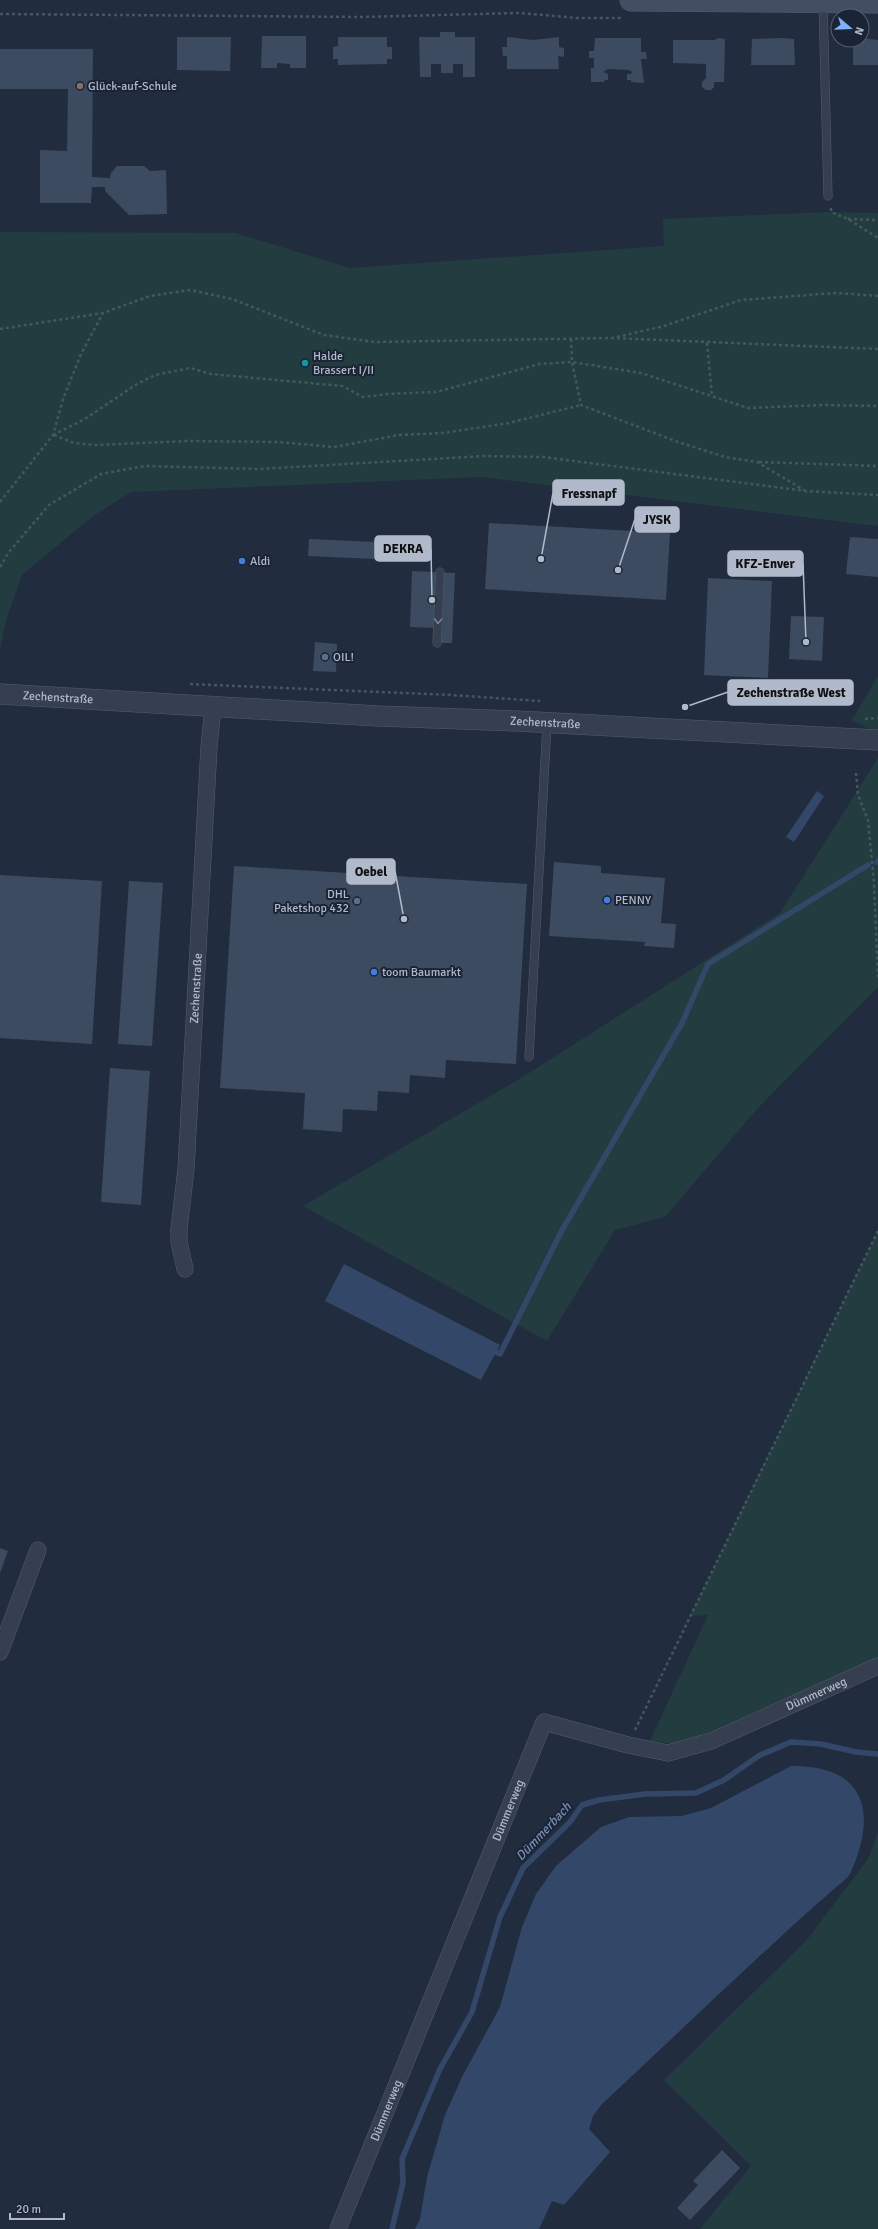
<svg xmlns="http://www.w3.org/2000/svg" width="878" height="2229" font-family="Signika,sans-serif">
<rect width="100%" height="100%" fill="#212d3f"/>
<path fill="#233c40" d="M831 212 878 213V526L481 477 131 492 93 516 22 575 6 620 0 651V232L236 233 350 268 664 246 663 219Z
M878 676V734L852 720Z
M878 758V987L756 1110 665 1217 615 1230 547 1341 303 1206 521 1078 780 913Z
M878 1231V1658L699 1736 675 1744 650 1741 708 1615 690 1616Z
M878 1833V2229H700L751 2166 664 2080 806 1941 868 1859Z"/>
<path fill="#334868" d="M817 791 824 796 794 842 786 837Z
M344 1264 500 1345 481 1380 325 1301Z
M791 1766C866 1765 878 1813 850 1874 846 1880 839 1884 834 1889 819 1902 804 1915 789 1929 726 1987 664 2046 601 2105L593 2116 589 2129 610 2152 564 2205 552 2201 539 2229H415L420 2219 427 2177 445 2115 462 2077 500 2007 522 1927 536 1894 556 1866 601 1827 629 1817 682 1816 711 1808Z"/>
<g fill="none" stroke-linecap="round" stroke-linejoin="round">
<path stroke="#334868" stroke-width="5.5" d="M877 862 878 861
M496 1352 500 1354 561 1232 682 1023 708 964 868 865
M392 2229 403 2183 402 2159 440 2069 472 2012 500 1917 523 1868 570 1822 582 1805 599 1800 645 1794 696 1793 724 1780 760 1755 791 1742 821 1744 856 1752 878 1754"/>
</g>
<path fill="#3c4b5f" d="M440 32H455V37H475V77H463V64H453V73H441V64H431V77H420L419 37H440Z
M262 36H306V68H290V64L277 63V68H261Z
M177 37H231L230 71 177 70Z
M338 37H387V47H392V59H387V64L338 65V59H333V47L338 46Z
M507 37 533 40 559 37V47L564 48V57L558 56 559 69H507V56H503L502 47H507Z
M595 38H641V52H646L647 59H641L644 83 631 82V80H627V74H631L632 72 629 70 608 69 603 72 608 74V80H605L604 82H591V68H594V58H589V51H594Z
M718 38 725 39 724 82H714V87L711 90H706L702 87V82L706 78V64L673 63V40H715Z
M783 38 794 39 795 65H751L752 39Z
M862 38 878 40V65H853V40Z
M0 49H93L92 177 110 178 111 173 117 166H144L150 171 166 170 167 214 129 215 105 191V187H92L91 203H40V150L67 151 68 89H0Z
M489 523 670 533 666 600 485 589Z
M850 537 878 539V577L846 574Z
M309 539 376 542 375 559 308 556Z
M412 571 455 573 452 643H436V628L410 627Z
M708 578 772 581 768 678 704 675Z
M791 616 824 617 822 661 789 659Z
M315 642 337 644 336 672 313 671Z
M554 862 601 866V873L665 878 661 923 676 924 674 948 644 946 645 942 549 936Z
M234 866 527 884 516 1064 446 1060 445 1078 410 1075 409 1093 378 1091 377 1111 343 1109 342 1132 303 1129 305 1093 220 1088Z
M0 875 102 881 92 1044 0 1038Z
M129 881 163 883 152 1046 118 1044Z
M110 1068 150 1071 141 1205 101 1202Z
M0 1548 8 1551 0 1573Z
M722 2150 740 2168 690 2220 677 2208 698 2185 693 2181Z"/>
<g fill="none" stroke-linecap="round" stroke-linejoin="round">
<defs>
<path id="service" d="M823 2 828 196
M437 643 440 572
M529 1057 547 723"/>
<g id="minor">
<path id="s1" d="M185 1269 179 1242V1229L186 1169 209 747 213 707"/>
<path d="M0 1652 38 1550"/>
<path id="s2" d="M338 2229 544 1722 628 1745 668 1753 711 1741 878 1666"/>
</g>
<g id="tertiary">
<path id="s3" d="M0 694 378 716 517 721 878 740"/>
</g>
<path id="secondary" d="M631 0 878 2"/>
</defs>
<use href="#service" stroke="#535d6d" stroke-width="9"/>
<use href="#minor" stroke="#535d6d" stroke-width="17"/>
<use href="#tertiary" stroke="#535d6d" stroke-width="21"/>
<use href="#secondary" stroke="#535d6d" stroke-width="23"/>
<path stroke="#41595d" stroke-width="2.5" stroke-dasharray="3 3" stroke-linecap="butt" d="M0 14 361 17 519 13 577 18H621
M831 208V212L848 219 878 238
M848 219 878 220
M0 329 103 313 150 296 190 290 232 299 324 335 375 342 613 338 878 349
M617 337 664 326 741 300 836 293 878 296
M571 339 572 362 581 405 678 442 725 457 757 462 804 490
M707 343 712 396
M53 435 85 419 137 384 155 375 190 368 211 374 342 386 363 397 388 394 436 392 540 364 572 362 641 373 748 408 823 405 878 406
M54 435 74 443 96 445 187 441 279 442 334 447 399 435 443 433 509 423 581 405
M759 462 878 466
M0 502 53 435 63 399 81 354 103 313
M0 567 9 552 49 505 101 474 145 466 260 469 484 456 543 457 806 491 878 495
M190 684 451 695 540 701
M865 719 878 718
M856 773 858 795 868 820 874 883 878 978
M635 1730 878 1231"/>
<use href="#service" stroke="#353f4f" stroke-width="8"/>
<use href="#minor" stroke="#353f4f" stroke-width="16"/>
<use href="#tertiary" stroke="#353f4f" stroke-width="20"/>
<use href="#secondary" stroke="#424e62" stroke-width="22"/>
</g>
<defs><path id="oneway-chevron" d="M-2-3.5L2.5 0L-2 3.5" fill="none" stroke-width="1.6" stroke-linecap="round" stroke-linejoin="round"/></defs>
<use stroke="#798393" href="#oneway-chevron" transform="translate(438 621) rotate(93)"/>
<circle fill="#8d6e63" stroke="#1a2434" stroke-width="1.5" cx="80" cy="86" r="4"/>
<circle fill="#0f9aa8" stroke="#1a2434" stroke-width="1.5" cx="305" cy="363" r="4"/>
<g fill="#3f7fe0" stroke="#1a2434" stroke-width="1.5">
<circle cx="242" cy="561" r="4"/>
<circle cx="607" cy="900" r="4"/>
<circle cx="374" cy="972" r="4"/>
</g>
<g fill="#5c6f8a" stroke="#1a2434" stroke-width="1.5">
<circle cx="325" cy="657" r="4"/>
<circle cx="357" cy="901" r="4"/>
</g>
<g text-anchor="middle" stroke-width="4" stroke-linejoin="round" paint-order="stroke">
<g font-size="12" fill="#b1baca" stroke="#1a2434" text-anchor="start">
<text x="88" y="90">Glück-auf-Schule</text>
<text x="313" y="360">Halde<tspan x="313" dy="14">Brassert I/II</tspan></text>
<text x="250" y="565">Aldi</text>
<text x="333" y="661">OIL!</text>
<text x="349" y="898" text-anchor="end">DHL<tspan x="349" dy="14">Paketshop 432</tspan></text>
<text x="615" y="904">PENNY</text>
<text x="382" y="976">toom Baumarkt</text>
</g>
<g font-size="12" fill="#b1baca" stroke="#1a2434">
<text dy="4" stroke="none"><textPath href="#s3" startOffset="58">Zechenstraße</textPath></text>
<text dy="4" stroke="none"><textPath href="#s3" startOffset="546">Zechenstraße</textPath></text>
<text dy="4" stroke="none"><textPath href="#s1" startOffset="282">Zechenstraße</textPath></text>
<text dy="4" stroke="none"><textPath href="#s2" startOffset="835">Dümmerweg</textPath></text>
<text dy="4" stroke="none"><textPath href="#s2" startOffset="452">Dümmerweg</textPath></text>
<text dy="4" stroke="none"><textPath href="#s2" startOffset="128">Dümmerweg</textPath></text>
</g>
<g font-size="13" font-style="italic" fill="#758fb5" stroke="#1a2434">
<text transform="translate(543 1831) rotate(-47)" y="5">Dümmerbach</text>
</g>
</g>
<path fill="none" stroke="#b1baca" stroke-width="1.5" d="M541 559L553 493M618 570L635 519M432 600L431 549M806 642L803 563M685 707L728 692M404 919L395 871"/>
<g fill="#b1baca" stroke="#1a2434" stroke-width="1.5">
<circle cx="541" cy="559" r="4"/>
<circle cx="618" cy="570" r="4"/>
<circle cx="432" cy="600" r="4"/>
<circle cx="806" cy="642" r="4"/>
<circle cx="685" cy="707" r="4"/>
<circle cx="404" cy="919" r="4"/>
</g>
<g fill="#b1baca" stroke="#b1baca" stroke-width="1.5">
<rect x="553" y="480" width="71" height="25" rx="4"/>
<rect x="635" y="507" width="44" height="25" rx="4"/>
<rect x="375" y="536" width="56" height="25" rx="4"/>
<rect x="728" y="551" width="75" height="25" rx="4"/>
<rect x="728" y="680" width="125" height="25" rx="4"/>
<rect x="347" y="859" width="48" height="25" rx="4"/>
</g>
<g font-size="13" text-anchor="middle" font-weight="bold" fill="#111">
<text x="589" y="498">Fressnapf</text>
<text x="657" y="524">JYSK</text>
<text x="403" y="553">DEKRA</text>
<text x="765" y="568">KFZ-Enver</text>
<text x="791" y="697">Zechenstraße West</text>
<text x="371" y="876">Oebel</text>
</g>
<g transform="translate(850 28) rotate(109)"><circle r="19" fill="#1a2434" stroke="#566070"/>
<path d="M0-3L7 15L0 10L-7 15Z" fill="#81afff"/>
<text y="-6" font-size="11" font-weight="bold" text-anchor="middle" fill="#b1baca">N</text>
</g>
<path d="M10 2213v6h54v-6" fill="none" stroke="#b1baca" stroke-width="2"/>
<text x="16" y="2213" font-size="12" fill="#b1baca" stroke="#1a2434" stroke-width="3" paint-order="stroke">20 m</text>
</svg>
